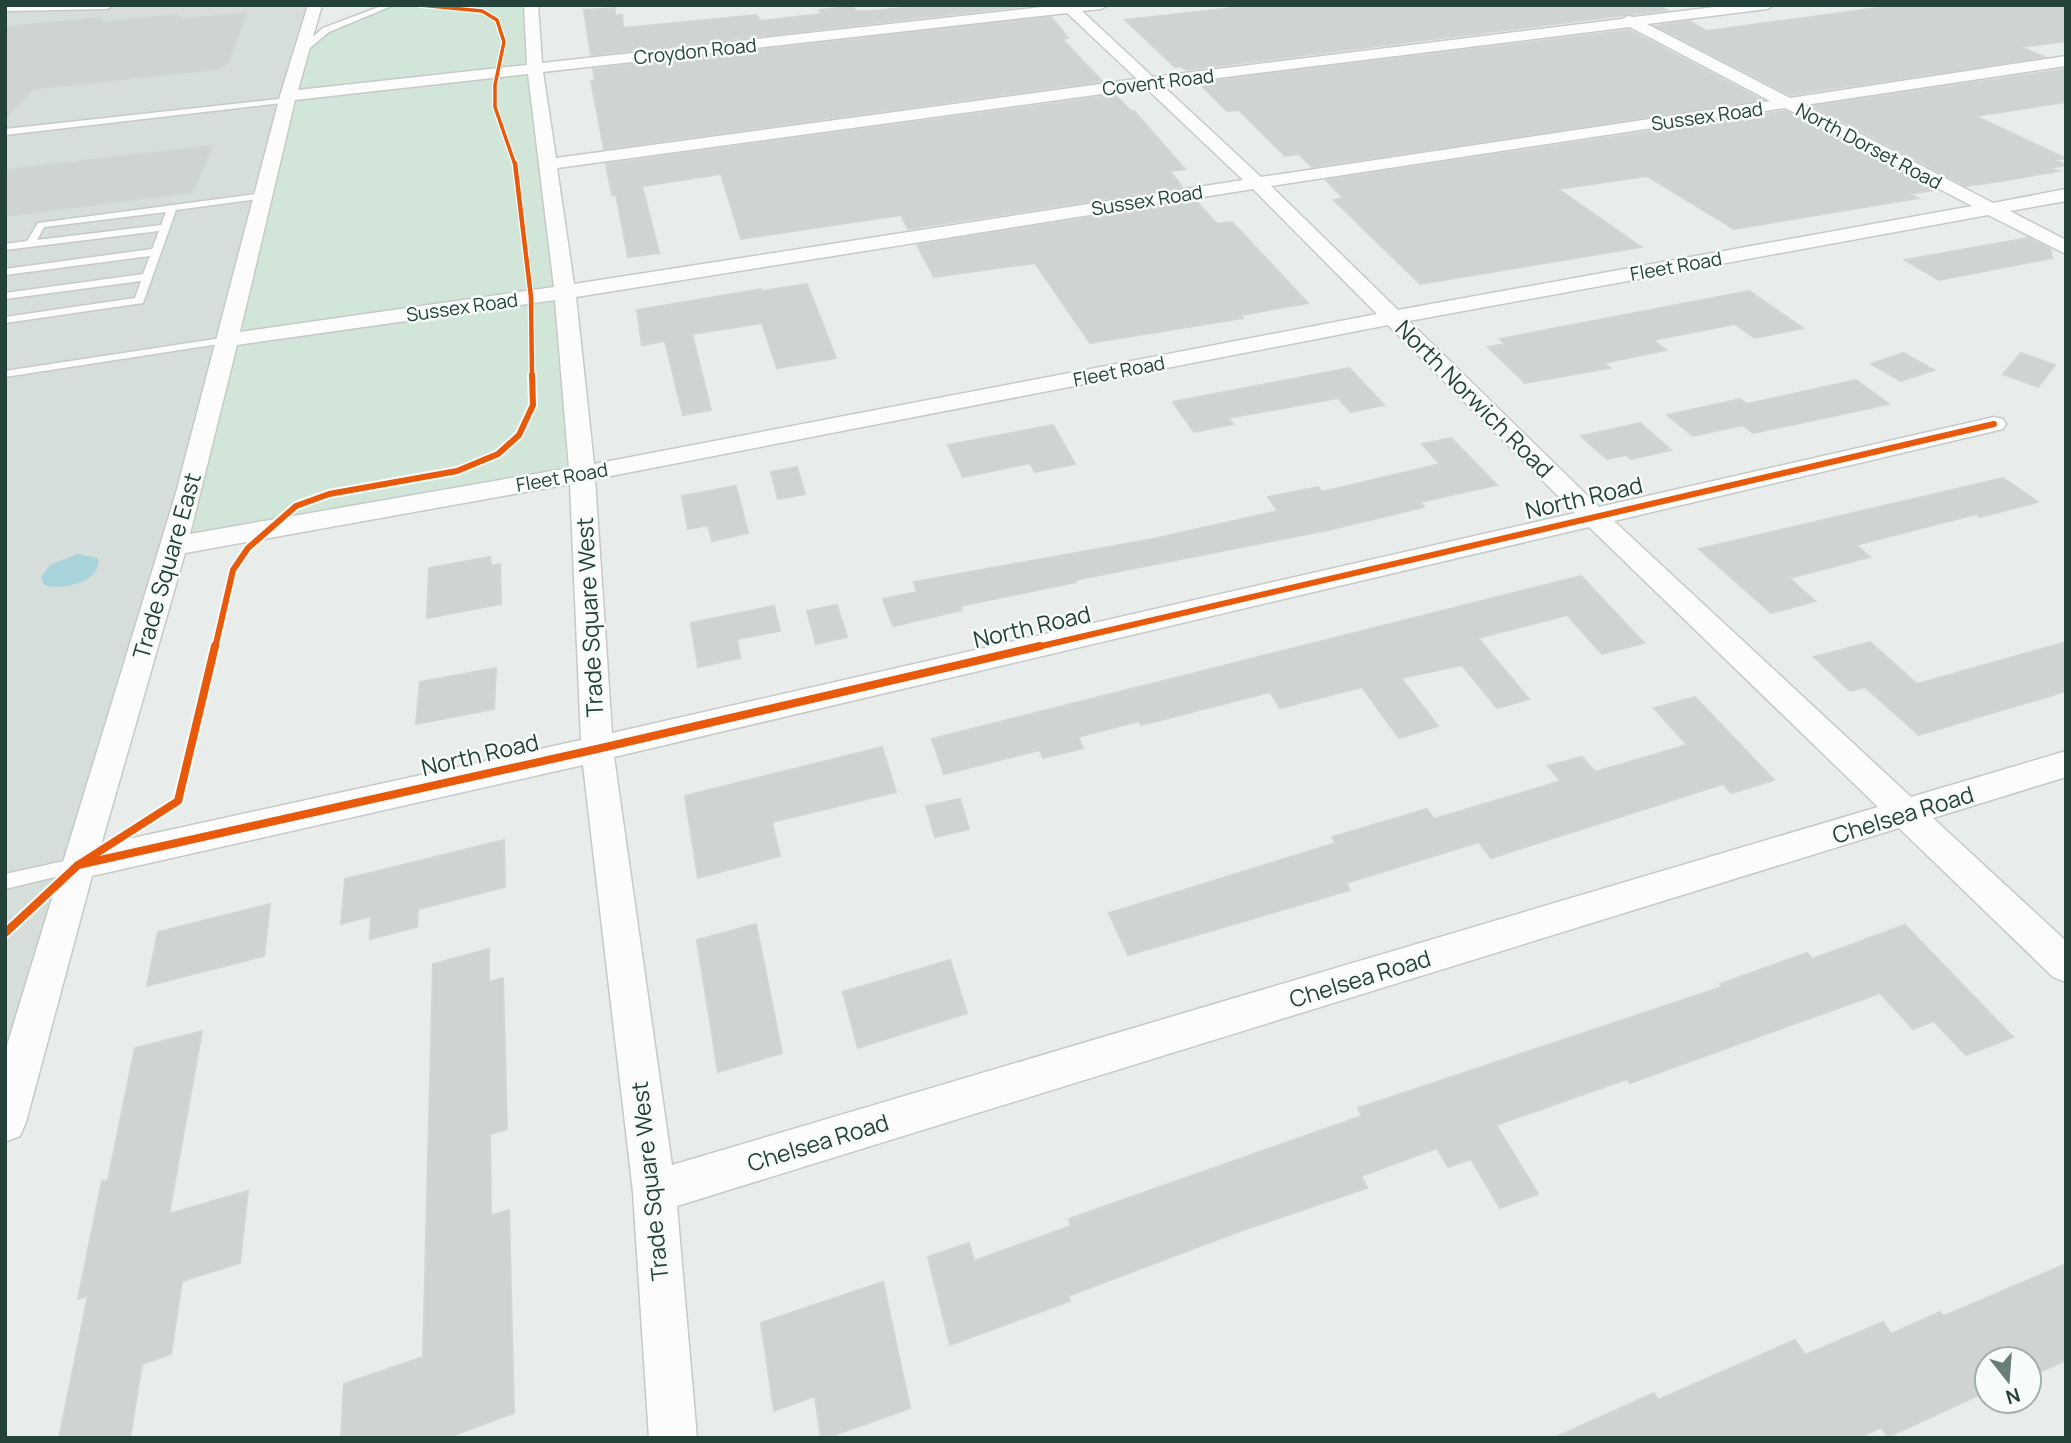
<svg xmlns="http://www.w3.org/2000/svg" width="2071" height="1443" font-family="Manrope,sans-serif">
<rect width="100%" height="100%" fill="#e8edeb"/>
<path fill="#d6dedb" d="M315 5 5 1122V7Z"/>
<path fill="#d1e6d8" d="M391 5H531L582 474 172 546 302 50 326 30Z"/>
<path fill="#a9d4db" d="M77 554 98 558C103 582 61 591 44 585L41 577 50 565Z"/>
<path fill="#cfd4d2" stroke="#d1d6d4" stroke-width="2" d="M932 5H1034L591 55 584 10 615 8V16L622 15 623 28 757 15 760 21 822 14 819 10 852 6 856 11H871Z
M1259 5H1658L1667 10 1186 70 1181 66 1175 67 1125 20Z
M1899 5H2066V41L2021 47 2044 57 1790 95 1656 26 1689 21 1707 31Z
M247 13 227 64 217 69 32 89 5 120V27L99 18 105 22 177 15 183 19Z
M1051 17 1068 38 1062 39 1102 81 604 149 591 81 595 80 593 69Z
M1629 30 1762 100 1312 167 1299 154 1285 156 1239 110 1227 111 1199 83Z
M2066 69V102L1975 116 2065 158 2054 160 2065 165 2051 168 2058 171 2001 181 1966 186 1813 106Z
M1115 95 1131 111H1134L1185 169 1170 171 1182 187 908 229 901 215 741 239 721 174 642 186 659 253 628 257 616 194 612 195 606 164Z
M1785 111 1936 190 1909 194 1918 198 1734 229 1647 176 1558 189 1641 247 1420 284 1334 200 1343 198 1326 180Z
M212 146 193 192 5 216V170Z
M1196 201 1217 224 1232 222 1308 303 1241 315 1243 318 1090 343 1035 263 934 277 917 245Z
M2028 238 2050 249 2052 258 1939 280 1905 260Z
M807 284 836 358 777 368 762 323 692 334 711 410 683 415 665 341 642 345 637 310 761 289 762 291Z
M1749 291 1803 328 1755 338 1735 324 1653 340 1666 350 1603 363 1610 368 1525 383 1488 347 1506 344 1500 339Z
M1903 353 1934 370 1901 381 1871 364Z
M2021 353 2055 365 2038 387 2003 374Z
M1349 368 1384 405 1351 412 1338 398 1228 418 1233 424 1194 432 1173 402Z
M1856 380 1889 404 1753 433 1743 425 1693 436 1667 415 1740 399 1747 404Z
M1640 423 1671 450 1631 459 1626 455 1607 459 1581 436Z
M1053 425 1075 464 1035 472 1030 463 963 477 948 445Z
M1451 438 1497 485 1420 502 1424 507 1328 530 1075 580 1076 582 960 606 962 610 893 626 883 599 917 592 914 582 1153 539 1278 511 1268 497 1318 487 1322 492 1440 464 1422 444Z
M797 467 805 494 778 499 771 472Z
M2003 478 2038 502 1980 517 1976 514 1856 545 1870 557 1789 578 1815 601 1771 613 1699 549Z
M736 486 748 533 712 541 708 525 688 529 682 496Z
M490 557 491 566 500 564 501 604 427 618 429 568Z
M1581 576 1644 643 1602 654 1567 615 1478 638 1529 699 1497 708 1462 665 1401 678 1438 726 1399 738 1362 687 1280 708 1270 692 1141 725 1139 721 1078 737 1083 748 1043 758 1040 750 944 774 932 739Z
M837 605 847 637 816 644 807 611Z
M774 606 780 631 737 639 740 658 698 667 691 623Z
M1870 642 1917 684 2066 642V691L1919 735 1865 687 1850 691 1814 657Z
M496 668 494 709 416 724 420 682Z
M1695 697 1774 780 1731 793 1723 784 1491 858 1479 842 1346 883 1350 890 1128 955 1109 913 1336 843 1332 837 1427 809 1434 819 1561 781 1548 766 1582 757 1595 772 1687 745 1654 708Z
M882 747 896 792 772 822 780 856 698 878 685 796Z
M960 799 969 829 935 837 926 806Z
M504 840 505 887 418 909 417 927 370 939 371 916 341 924 345 879Z
M270 904 264 956 147 986 158 932Z
M756 924 782 1053 718 1072 697 940Z
M1905 925 2013 1037 1966 1055 1934 1021 1913 1029 1880 993 1630 1083 1627 1079 1496 1125 1538 1194 1500 1208 1471 1159 1448 1167 1437 1148 1361 1176 1367 1188 1240 1231 1068 1296 1070 1301 950 1345 928 1257 969 1243 974 1261 1071 1226 1069 1219 1362 1116 1358 1108 1722 987 1720 984 1807 953 1812 959Z
M489 949V982L503 978 507 1129 490 1134 491 1216 509 1210 514 1413 446 1438H341L344 1384 423 1357 433 964Z
M950 960 967 1013 858 1048 843 992Z
M202 1031 169 1214 248 1191 240 1263 182 1281 171 1354 142 1364 130 1438H59L88 1296 78 1299 102 1181 108 1180 135 1048Z
M2066 1264V1360L2029 1377V1359H1987V1391L1888 1437 1881 1427 1859 1438H1554L1654 1393 1658 1400 1795 1340 1805 1355 1883 1322 1891 1334 1940 1312 1944 1316Z
M883 1282 910 1408 826 1438H821L815 1396 774 1411 761 1323Z"/>
<g fill="none" stroke-linecap="round" stroke-linejoin="round">
<defs>
<path id="service" d="M384 5H394L329 32 305 52 298 50 323 28Z
M287 98H290V102L5 135V129Z
M263 193 268 196 266 198 176 210 143 303 5 323V317L135 298 141 281 5 299V293L143 274 150 256 5 275V269L152 249 159 231 5 250V244L27 241 38 223ZM166 212 161 225 37 240 44 227Z
M228 337 232 338V342L5 377V371Z
M78 858 84 860 87 865 84 870 5 889V874Z"/>
<path id="minor" d="M5 5H114L107 9 5 11Z
M308 5H322L298 90 527 65 524 5H538L542 63 1060 5H1108L1101 9 1082 11 1153 77 1622 19 1628 16 1634 17 1731 5H1774L1767 9 1647 24 1790 98 2066 56V66L1805 105 1993 203 2066 189V201L2010 211 2066 240V254L1988 215 1409 321 1599 507 1994 417 2003 419 2006 424 2003 429 1614 521 1911 797 2066 751V777L1933 818 2066 941V982L2053 977 1899 828 677 1206 697 1438H649L633 1192 583 765 92 876 26 1122 20 1136 5 1142V1052L176 493 280 96ZM1067 13 1137 79 556 158 543 72ZM1630 27 1770 101 1261 177 1162 85ZM528 74 554 287 240 332 295 100ZM1146 88 1243 180 574 284 557 168ZM1785 108 1972 206 1398 310 1271 186ZM1253 189 1377 314 594 464 576 297ZM555 300 569 468 190 534 237 345ZM1388 325 1575 513 612 733 595 479ZM570 484 581 740 101 845 185 553ZM1589 527 1878 807 672 1165 614 757Z"/>
</defs>
<use href="#service" stroke="#c5cac8" stroke-width="3"/>
<use href="#minor" stroke="#c5cac8" stroke-width="3"/>
<use href="#service" fill="#fcfcfc" fill-rule="evenodd"/>
<use href="#minor" fill="#fcfcfc" fill-rule="evenodd"/>
<defs>
<path id="cycleway-far3" d="M420 5 482 11 497 20 504 42 495 85V107L515 165"/>
<path id="cycleway-far2" d="M515 163 531 297 532 376"/>
<path id="cycleway-far1" d="M215 648 233 570 248 548 296 506 329 494 457 471 498 454 519 435 533 405 532 375
M1033 648 1994 424"/>
<path id="cycleway" d="M78 865 597 749 1040 646
M5 933 78 865 178 801 215 646"/>
</defs>
<use href="#cycleway-far3" stroke="#f7fbf9" stroke-width="6"/>
<use href="#cycleway-far2" stroke="#f7fbf9" stroke-width="7"/>
<use href="#cycleway-far1" stroke="#f7fbf9" stroke-width="10"/>
<use href="#cycleway" stroke="#f7fbf9" stroke-width="12"/>
<use href="#cycleway-far3" stroke="#e8590c" stroke-width="3.5"/>
<use href="#cycleway-far2" stroke="#e8590c" stroke-width="4.5"/>
<use href="#cycleway-far1" stroke="#e8590c" stroke-width="6"/>
<use href="#cycleway" stroke="#e8590c" stroke-width="8"/>
</g>
<g text-anchor="middle" stroke-width="5" stroke-linejoin="round" paint-order="stroke">
<g font-size="19" fill="#24423a" stroke="#f7fbf9">
<text transform="translate(695 51) rotate(-6)" y="7">Croydon Road</text>
<text transform="translate(1158 82) rotate(-7)" y="7">Covent Road</text>
<text transform="translate(1707 116) rotate(-8)" y="7">Sussex Road</text>
<text transform="translate(1869 146) rotate(28)" y="7">North Dorset Road</text>
<text transform="translate(1147 200) rotate(-9)" y="7">Sussex Road</text>
<text transform="translate(1676 266) rotate(-10)" y="7">Fleet Road</text>
<text transform="translate(462 307) rotate(-8)" y="7">Sussex Road</text>
<text transform="translate(1119 371) rotate(-11)" y="7">Fleet Road</text>
<text transform="translate(562 477) rotate(-10)" y="7">Fleet Road</text>
</g>
<g font-size="23" fill="#24423a" stroke="#f7fbf9">
<text transform="translate(1474 399) rotate(45)" y="8">North Norwich Road</text>
<text transform="translate(1584 498) rotate(-13)" y="8">North Road</text>
<text transform="translate(167 566) rotate(-74)" y="8">Trade Square East</text>
<text transform="translate(590 617) rotate(-93)" y="8">Trade Square West</text>
<text transform="translate(1032 627) rotate(-13)" y="8">North Road</text>
<text transform="translate(480 755) rotate(-13)" y="8">North Road</text>
<text transform="translate(1903 815) rotate(-17)" y="8">Chelsea Road</text>
<text transform="translate(1360 979) rotate(-17)" y="8">Chelsea Road</text>
<text transform="translate(818 1143) rotate(-17)" y="8">Chelsea Road</text>
<text transform="translate(650 1181) rotate(-96)" y="8">Trade Square West</text>
</g>
</g>
<rect width="2071" height="1443" fill="none" stroke="#24423a" stroke-width="14"/>
<g transform="translate(2008 1380) rotate(163)"><circle r="33" fill="#f7fbf9" stroke="#a3b1ad" stroke-width="2"/>
<path d="M0-5L12 26L0 18L-12 26Z" fill="#697e78"/>
<text y="-10" font-size="19" font-weight="bold" text-anchor="middle" fill="#24423a">N</text>
</g>
</svg>
